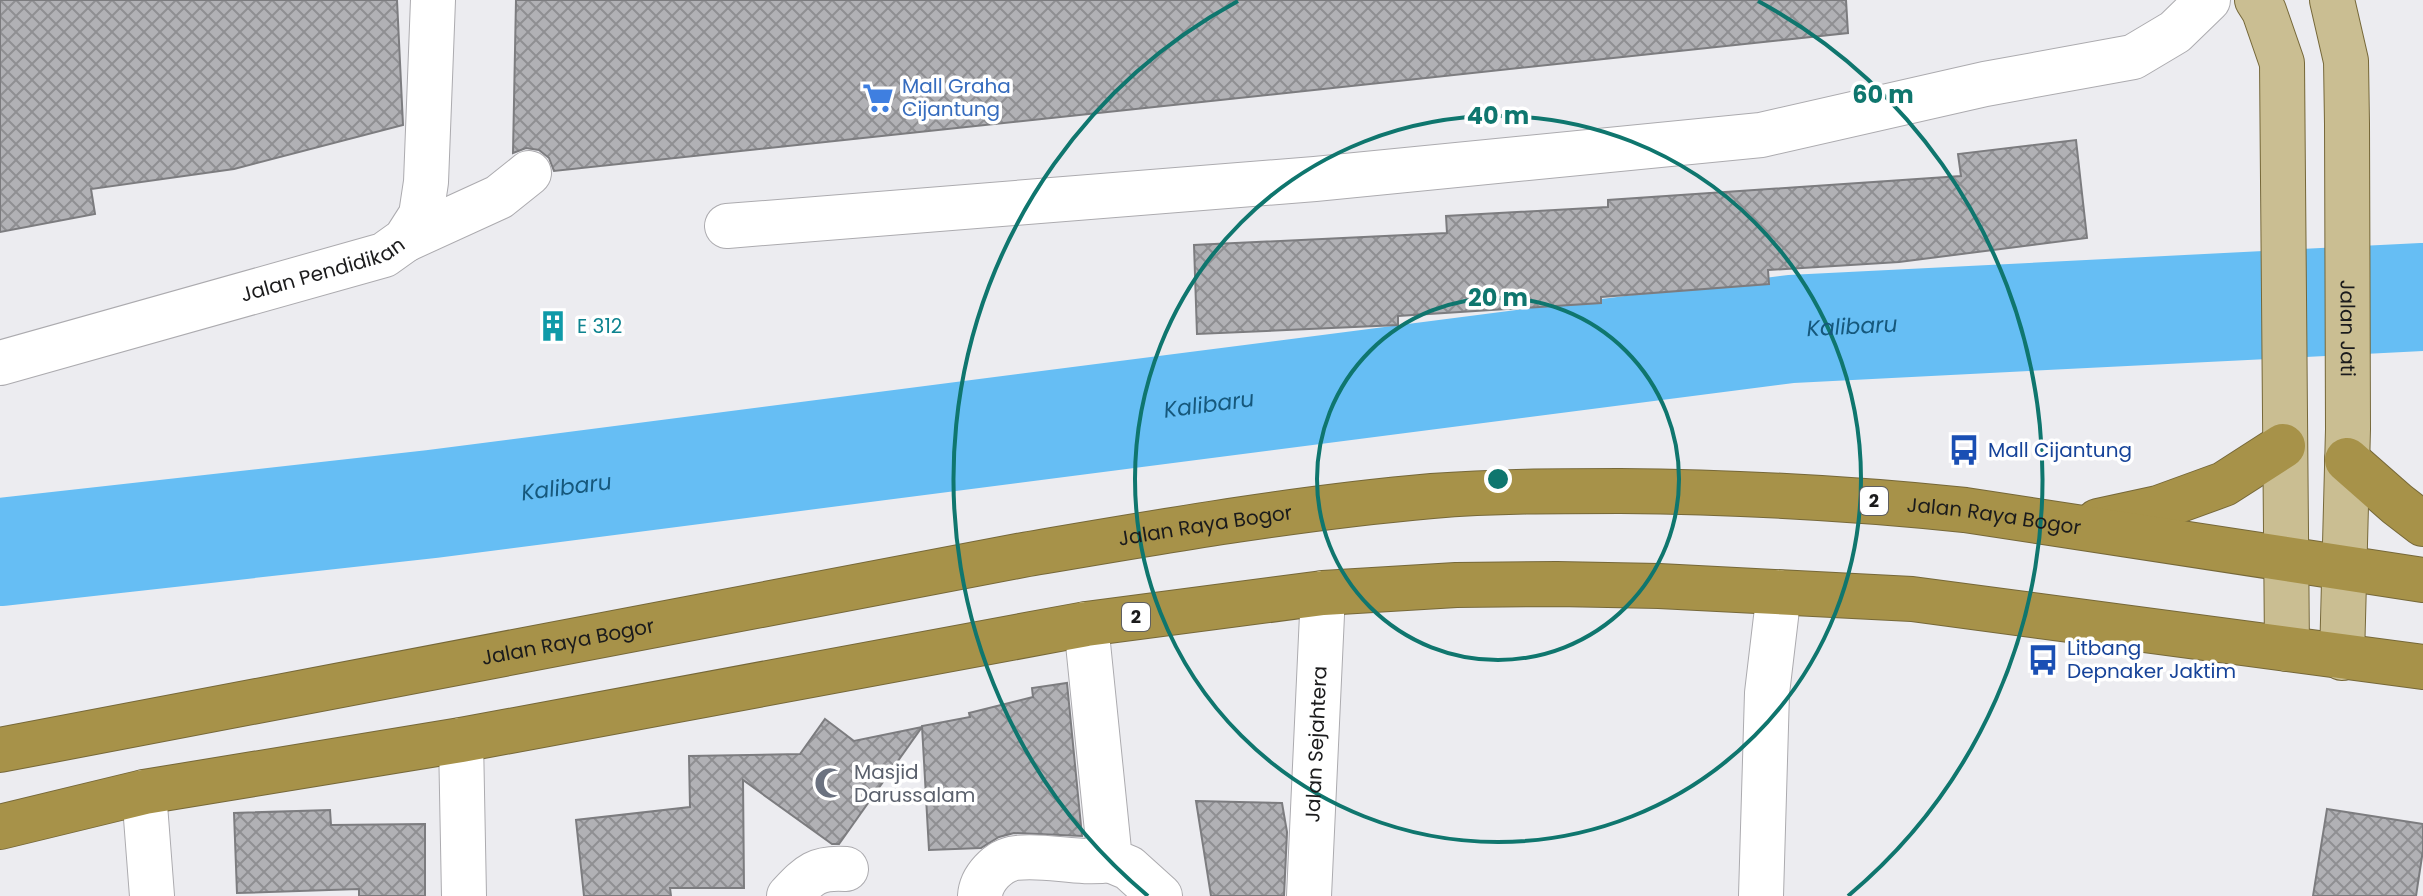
<svg xmlns="http://www.w3.org/2000/svg" width="2423" height="896" font-family="Poppins,sans-serif">
<defs>
<pattern id="building-cross-hatch" width="8" height="8" patternUnits="userSpaceOnUse" patternTransform="scale(2)"><rect width="8" height="8" fill="#b1b1b5"/><path d="M0 0l8 8M0 8l8-8" fill="none" stroke="#8f8f92"/></pattern>
</defs>
<rect width="100%" height="100%" fill="#ececf0"/>
<g fill="none" stroke-linecap="round" stroke-linejoin="round">
<path stroke="#66bef4" stroke-width="108" id="s1" d="M0 552 432 504 1791 329 2423 297"/>
</g>
<path fill="url(#building-cross-hatch)" stroke="#7c7c7f" stroke-width="2" d="M0 0H397L403 125 234 169 91 189 95 214 0 232Z
M516 0H1846L1848 33 554 171 549 158 539 150 526 148 513 153Z
M2076 140 2087 238 1899 262 1768 270 1769 284 1601 297V303L1398 316V325L1197 334 1194 245 1447 233 1446 216 1608 207V200L1961 176 1958 154Z
M1067 683 1082 836 1014 833 999 837 981 848 929 850 922 726 970 717 969 713 1033 697 1032 688Z
M825 719 854 741 922 727 839 844H832L743 780 744 888H670L671 896H584L576 820 690 807 689 756 800 754Z
M1196 801 1282 803 1287 832 1284 896H1211Z
M2327 809 2423 824V850L2416 896H2313Z
M330 810 331 825 425 824V896H359V889L237 893 234 813Z"/>
<g fill="none" stroke-linecap="round" stroke-linejoin="round">
<defs>
<g id="minor">
<path d="M727 226 1315 179 1761 135 1985 84 2133 57 2175 32 2208 0"/>
<path d="M405 240 499 197 529 173"/>
<path id="s2" d="M0 363 384 255 405 240 421 215 426 182 433 0"/>
<path d="M1086 624 1110 860 1129 868 1160 896"/>
<path d="M461 740 464 896"/>
<path d="M144 792 152 896"/>
<path d="M789 896C809 875 816 867 846 869"/>
<path d="M980 896C981 879 998 860 1016 858 1047 854 1078 865 1110 860"/>
<path id="s3" d="M1309 896 1323 593"/>
<path d="M1761 896 1767 693 1779 592"/>
</g>
<g id="major">
<path d="M2257 0 2264 11 2282 63 2287 649"/>
<path id="s4" d="M2332 0 2346 61 2347 124 2348 429 2342 658"/>
</g>
<g id="highway">
<path d="M2347 460 2397 504 2423 524"/>
<path d="M2098 521 2158 508 2224 484 2283 446"/>
<path id="s5" d="M0 750 1023 555C1158 532 1295 508 1432 496 1494 491 1557 491 1620 491 1735 492 1850 498 1965 510L2423 580"/>
<path d="M0 827 144 792 461 740 1086 624 1323 593 1456 585 1557 584 1659 586 1912 599 2423 667"/>
</g>
</defs>
<use href="#minor" stroke="#acabaf" stroke-width="46"/>
<use href="#major" stroke="#766839" stroke-width="46"/>
<use href="#highway" stroke="#766839" stroke-width="46"/>
<use href="#minor" stroke="#fff" stroke-width="44"/>
<use href="#major" stroke="#cabe92" stroke-width="44"/>
<use href="#highway" stroke="#a79249" stroke-width="44"/>
</g>
<g fill="none" stroke="#0f766e" stroke-width="4">
<circle cx="1498" cy="479" r="181"/>
<circle cx="1498" cy="479" r="363"/>
<path d="M1148 896A544 544 0 0 1 1238 1M1758 1A544 544 0 0 1 1848 896"/>
</g>
<defs>
<symbol id="supermarket-bare" viewBox="-9 -9 18 18"><path d="M-6-5.5h2.5l.6 2H6L4.5 2H-2.5L-4.4-4H-6ZM-1.5 3.2a1.3 1.3 0 1 0 .1 0ZM3 3.2a1.3 1.3 0 1 0 .1 0Z" fill="#3f7fe0" stroke="#fff" stroke-width="2.5" paint-order="stroke"/></symbol>
<symbol id="building-bare" viewBox="-9 -9 18 18"><path d="M-4-6H4V6H1V3H-1V6H-4ZM-2.5-4.3h1.7v1.8h-1.7ZM.8-4.3h1.7v1.8H.8ZM-2.5-1h1.7V.8h-1.7ZM.8-1h1.7V.8H.8Z" fill="#0f9aa8" stroke="#fff" stroke-width="2.5" paint-order="stroke"/></symbol>
<symbol id="bus-bare" viewBox="-9 -9 18 18"><path d="M-5-6H5V4H4V6H2V4H-2V6H-4V4H-5ZM-3.5-4V0h7V-4ZM-3.5 1.2v1.5H-2V1.2ZM2 1.2v1.5H3.5V1.2Z" fill="#1a4fb4" stroke="#fff" stroke-width="2.5" paint-order="stroke"/></symbol>
<symbol id="mosque-bare" viewBox="-9 -9 18 18"><path d="M3.5-4.9A6 6 0 1 0 3.5 4.9A5 5 0 1 1 3.5-4.9Z" fill="#6b7280" stroke="#fff" stroke-width="2.5" paint-order="stroke"/></symbol>
</defs>
<g fill-rule="evenodd">
<use href="#supermarket-bare" x="856" y="76" width="44" height="44"/>
<use href="#building-bare" x="531" y="304" width="44" height="44"/>
<use href="#bus-bare" x="1942" y="428" width="44" height="44"/>
<use href="#bus-bare" x="2021" y="638" width="44" height="44"/>
<use href="#mosque-bare" x="808" y="761" width="44" height="44"/>
</g>
<g text-anchor="middle" stroke-width="7" stroke-linejoin="round" paint-order="stroke">
<g fill="#fff" stroke="#5f5f60" stroke-width="2">
<rect x="1860" y="487" width="28" height="28" rx="6"/>
<rect x="1122" y="603" width="28" height="28" rx="6"/>
</g>
<g font-size="18" font-weight="bold" fill="#1b1b1c">
<text x="1874" y="507">2</text>
<text x="1136" y="623">2</text>
</g>
<g font-size="20" fill="#366cbe" stroke="#fff" text-anchor="start">
<text x="902" y="93">Mall Graha<tspan x="902" dy="23">Cijantung</tspan></text>
</g>
<g font-size="20" fill="#1b1b1c" stroke="#fff">
<text dy="7" stroke="none"><textPath href="#s2" startOffset="336">Jalan Pendidikan</textPath></text>
<text dy="7" stroke="none"><textPath href="#s4" startOffset="330">Jalan Jati</textPath></text>
<text dy="7" stroke="none"><textPath href="#s5" startOffset="2018">Jalan Raya Bogor</textPath></text>
<text dy="7" stroke="none"><textPath href="#s5" startOffset="1226">Jalan Raya Bogor</textPath></text>
<text dy="7" stroke="none"><textPath href="#s5" startOffset="578">Jalan Raya Bogor</textPath></text>
<text dy="7" stroke="none"><textPath href="#s3" startOffset="152">Jalan Sejahtera</textPath></text>
</g>
<g font-size="20" fill="#0d838f" stroke="#fff" text-anchor="start">
<text x="577" y="333">E 312</text>
</g>
<g font-size="20" fill="#164399" stroke="#fff" text-anchor="start">
<text x="1988" y="457">Mall Cijantung</text>
<text x="2067" y="655">Litbang<tspan x="2067" dy="23">Depnaker Jaktim</tspan></text>
</g>
<g font-size="20" fill="#5b616d" stroke="#fff" text-anchor="start">
<text x="854" y="779">Masjid<tspan x="854" dy="23">Darussalam</tspan></text>
</g>
<g font-size="22" font-style="italic" fill="#16587c" stroke="#fff">
<text dy="8" stroke="none"><textPath href="#s1" startOffset="1866">Kalibaru</textPath></text>
<text dy="8" stroke="none"><textPath href="#s1" startOffset="1218">Kalibaru</textPath></text>
<text dy="8" stroke="none"><textPath href="#s1" startOffset="570">Kalibaru</textPath></text>
</g>
</g>
<circle cx="1498" cy="479" r="12" fill="#0f766e" stroke="#fff" stroke-width="4"/>
<g font-size="24" text-anchor="middle" font-weight="bold" fill="#0f766e" stroke="#fff" stroke-width="7" stroke-linejoin="round" paint-order="stroke">
<text x="1883" y="103">60 m</text>
<text x="1498" y="124">40 m</text>
<text x="1498" y="306">20 m</text>
</g>
</svg>
